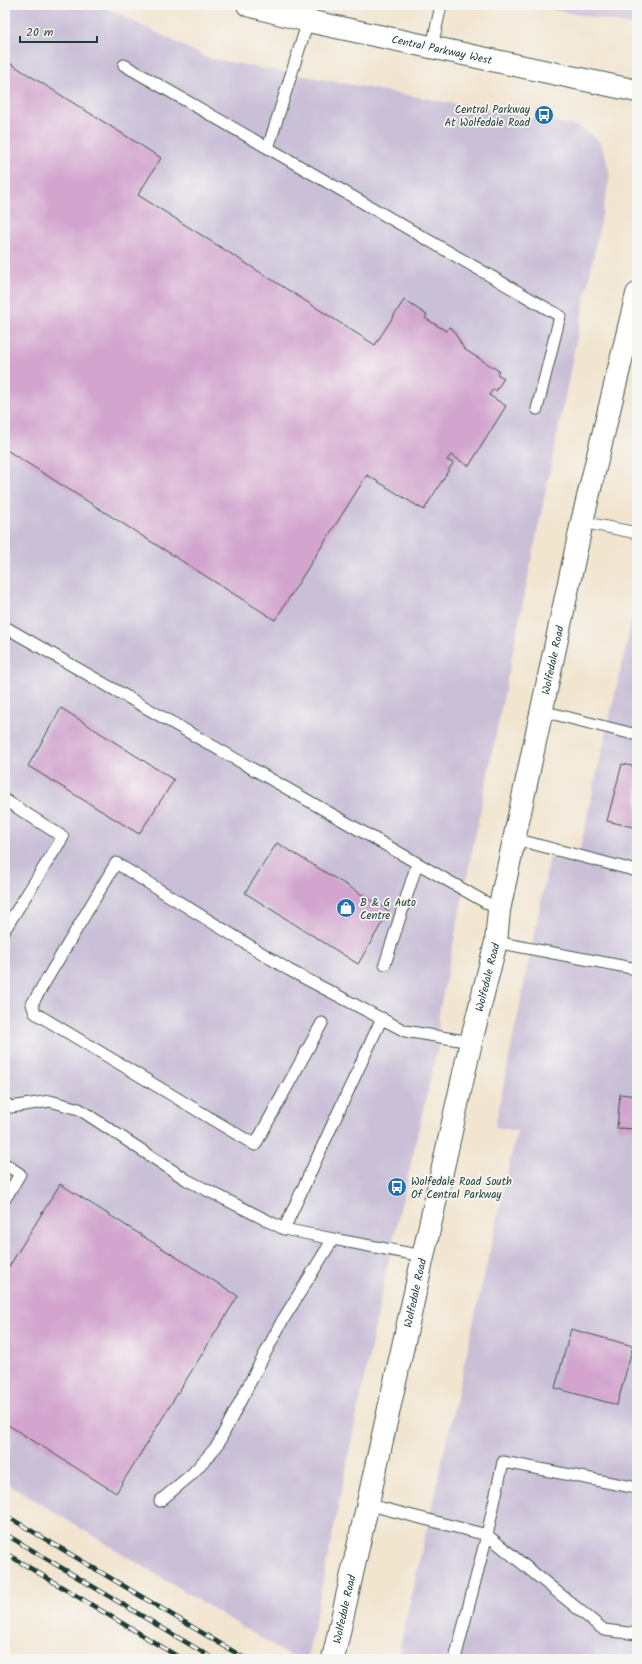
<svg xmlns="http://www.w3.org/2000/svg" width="642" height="1664" font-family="Kalam,sans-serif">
<rect width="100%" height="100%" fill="#f6f6f2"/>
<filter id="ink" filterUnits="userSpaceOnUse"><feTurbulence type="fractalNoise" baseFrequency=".025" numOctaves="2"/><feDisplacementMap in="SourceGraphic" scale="8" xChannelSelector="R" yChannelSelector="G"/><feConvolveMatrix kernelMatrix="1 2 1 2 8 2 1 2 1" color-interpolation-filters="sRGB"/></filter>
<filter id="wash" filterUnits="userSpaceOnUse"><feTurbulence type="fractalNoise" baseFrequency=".012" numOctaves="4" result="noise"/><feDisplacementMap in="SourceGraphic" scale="16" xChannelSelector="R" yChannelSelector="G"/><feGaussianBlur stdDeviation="0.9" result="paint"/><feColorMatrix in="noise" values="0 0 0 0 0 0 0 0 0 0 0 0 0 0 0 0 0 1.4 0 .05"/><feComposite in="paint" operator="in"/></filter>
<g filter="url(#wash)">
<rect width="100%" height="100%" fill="#f2e5d0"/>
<path fill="#c9bfd7" d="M5 5H100L208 58 579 127 599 141 606 157 610 176 438 1018 440 1038 391 1249 307 1659H304L297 1655 295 1659 5 1482Z
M529 5H637V26Z
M637 597V1659H397L517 1131 495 1127 550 857 577 862Z"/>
<g id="blocks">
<path fill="#d2a4ce" d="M5 60 161 158 138 195 375 345 404 300 427 315 425 318 446 331 449 327 452 328 464 349 499 371 497 374 504 378 496 391 493 389 489 395 506 406 469 466 451 455 447 460 453 463 424 510 367 475 275 620 5 449Z
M61 708 174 780 139 834 28 766Z
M622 764 637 767V828L607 821Z
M277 843 389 911 358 964 245 893Z
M620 1094 637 1096V1129L617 1128Z
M60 1184 238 1296 116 1493 5 1423V1273Z
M571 1329 633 1346 617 1405 555 1388Z"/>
</g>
</g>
<g filter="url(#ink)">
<use href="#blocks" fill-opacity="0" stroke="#3f564b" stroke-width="1"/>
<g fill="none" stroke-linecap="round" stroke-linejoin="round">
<defs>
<path id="service" d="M308 21 268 148 560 316 537 409
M432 47 441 5
M124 65 268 148
M582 522 637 533
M5 627 499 910
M542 711 637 735
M5 800 63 837 5 929
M515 839 637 871
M496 942 637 969
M385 964 417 864
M322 1023 255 1145 35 1013 32 1004 116 863 289 970 405 1031 471 1042
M5 1103 11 1107 50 1101 79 1109 187 1180 284 1229 333 1239
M5 1164 20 1174 5 1199
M284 1229 382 1018
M160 1501 192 1474 217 1446 281 1323 333 1239 423 1256
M366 1504 487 1535 503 1462 637 1488
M455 1659 487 1535 604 1630 637 1634"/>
<g id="tertiary">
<path id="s1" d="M248 5 308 21 637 91"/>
<path id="s2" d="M333 1659 471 1042 496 942 499 910 582 522 637 294"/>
</g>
</defs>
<use href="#service" stroke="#3f564b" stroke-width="13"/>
<use href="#tertiary" stroke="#3f564b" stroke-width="24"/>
<use href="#service" stroke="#fff" stroke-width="11"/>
<use href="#tertiary" stroke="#fff" stroke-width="22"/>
<defs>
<path id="rail" d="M5 1515 246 1659
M5 1534 214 1659
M5 1553 182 1659"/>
</defs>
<use href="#rail" stroke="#1f3d34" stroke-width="4.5"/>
<use href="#rail" stroke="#f6f6f2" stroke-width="3" stroke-dasharray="9" stroke-linecap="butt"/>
</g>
</g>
<defs>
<symbol id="bus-disc" viewBox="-11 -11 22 22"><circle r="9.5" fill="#1f6fb2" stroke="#f6f6f2"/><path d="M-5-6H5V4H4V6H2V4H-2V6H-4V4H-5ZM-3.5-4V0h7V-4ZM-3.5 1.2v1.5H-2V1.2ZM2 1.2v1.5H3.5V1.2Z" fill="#fff"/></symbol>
<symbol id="shop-disc" viewBox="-11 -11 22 22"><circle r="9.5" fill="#1f6fb2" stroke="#f6f6f2"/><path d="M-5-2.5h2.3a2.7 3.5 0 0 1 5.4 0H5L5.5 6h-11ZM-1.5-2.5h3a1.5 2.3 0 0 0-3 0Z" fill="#fff"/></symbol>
</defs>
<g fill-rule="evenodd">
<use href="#bus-disc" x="533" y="104" width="22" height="22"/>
<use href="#shop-disc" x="335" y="897" width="22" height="22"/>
<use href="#bus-disc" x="386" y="1176" width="22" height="22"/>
</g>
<g text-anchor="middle" stroke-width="3.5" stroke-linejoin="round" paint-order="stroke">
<g font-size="11" fill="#1f3d34" stroke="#f6f6f2">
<text dy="4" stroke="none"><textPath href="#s1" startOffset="199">Central Parkway West</textPath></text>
<text dy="4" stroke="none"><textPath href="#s2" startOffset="1023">Wolfedale Road</textPath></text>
<text dy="4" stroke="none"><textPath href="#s2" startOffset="699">Wolfedale Road</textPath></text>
<text dy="4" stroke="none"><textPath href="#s2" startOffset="375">Wolfedale Road</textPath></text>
<text dy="4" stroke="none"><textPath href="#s2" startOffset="51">Wolfedale Road</textPath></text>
</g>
<g font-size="11" fill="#1f3d34" stroke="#f6f6f2" text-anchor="start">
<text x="530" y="113" text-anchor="end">Central Parkway<tspan x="530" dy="13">At Wolfedale Road</tspan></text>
<text x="360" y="906">B &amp; G Auto<tspan x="360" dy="13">Centre</tspan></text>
<text x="411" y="1185">Wolfedale Road South<tspan x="411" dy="13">Of Central Parkway</tspan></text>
</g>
</g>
<rect width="642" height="1664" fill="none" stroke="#f6f6f2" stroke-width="20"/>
<path d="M20 36v6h77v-6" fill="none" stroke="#1f3d34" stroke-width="2"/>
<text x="26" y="36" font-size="12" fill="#1f3d34" stroke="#f6f6f2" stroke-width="3" paint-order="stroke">20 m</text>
</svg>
